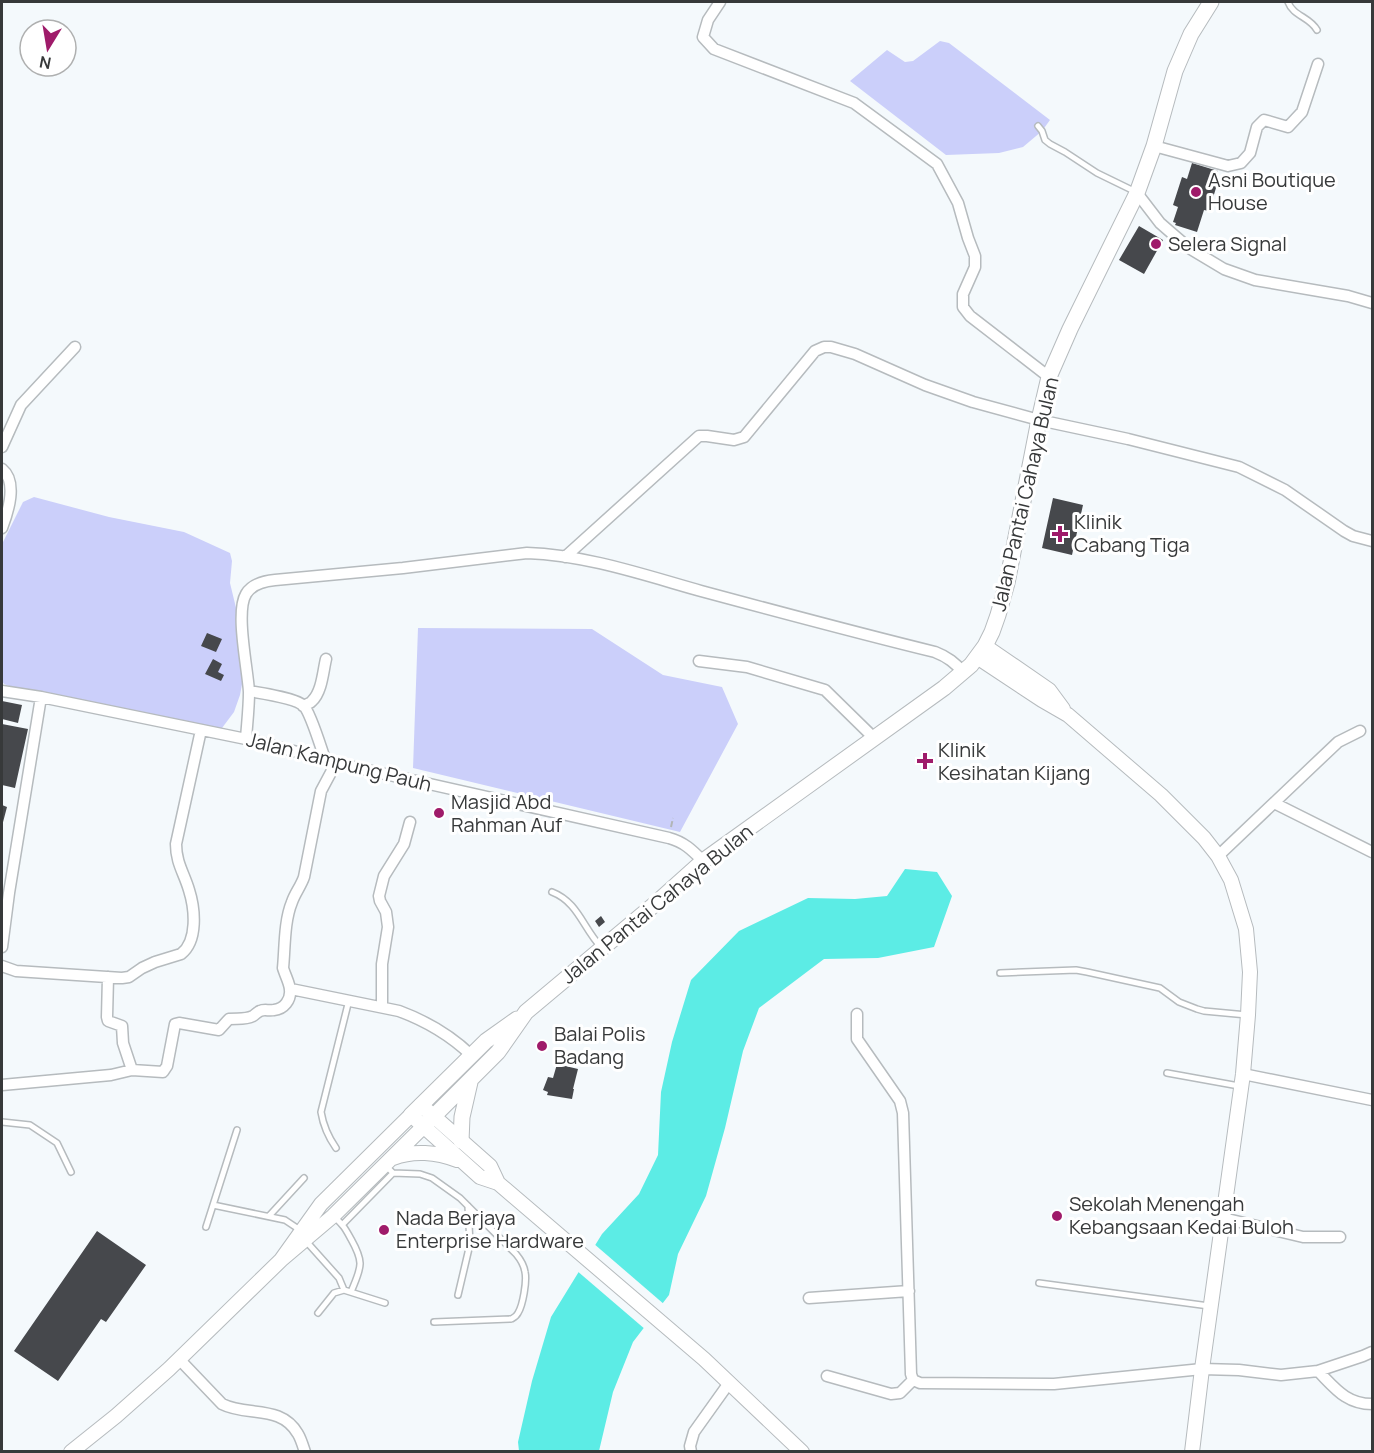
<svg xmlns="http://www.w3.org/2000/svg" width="1374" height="1453" font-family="Manrope,sans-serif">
<rect width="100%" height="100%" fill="#f4f9fc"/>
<path fill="#cbcffa" d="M940 41 949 43 1050 120 1042 131 1023 147 999 153 946 155 850 81 887 50 905 62 913 61Z
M34 497 109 517 184 532 230 553 232 561 230 583 237 612 243 679 240 695 234 712 222 728 215 729 20 690 4 684 2 681V544L23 502Z
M418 628 592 629 663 675 722 687 738 724 680 832 413 768Z"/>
<path fill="#5cece5" d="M905 869 937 872 952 896 934 947 878 958 824 959 759 1008 743 1051 725 1128 706 1196 678 1254 669 1295 633 1342 613 1392 599 1451H519L518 1442 532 1381 551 1317 602 1234 639 1194 658 1155 661 1092 672 1042 691 980 739 931 808 898 855 899 887 896Z"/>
<path fill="#f4f9fc" d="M593 1243 665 1305 646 1330 576 1270Z"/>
<path fill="#46484c" d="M1192 163 1218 171 1216 177 1219 178 1209 211 1204 210 1197 232 1175 225 1176 223 1173 222 1178 207 1173 205 1182 177 1187 179Z
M1139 226 1163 240 1144 274 1119 260Z
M1053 498 1083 505 1072 555 1042 548Z
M207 633 222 639 216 652 201 646Z
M213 659 222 664 218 672 224 675 221 681 205 674Z
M2 701 22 705 18 723 2 719Z
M2 724 28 729 15 788 2 785Z
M2 805 7 807 2 826Z
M601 916 605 922 599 927 595 921Z
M557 1064 578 1069 573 1089H574L572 1099 547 1095 548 1092 543 1090 548 1077 553 1078Z
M97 1231 146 1265 106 1322 101 1319 58 1381 14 1351Z"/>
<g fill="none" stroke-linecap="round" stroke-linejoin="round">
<defs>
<path id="service" d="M1288 2C1293 16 1310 17 1317 30
M1038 126 1042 131 1045 140 1050 144 1065 152 1097 173 1136 192
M552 892C578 902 583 928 601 947
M1000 973 1076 970 1087 972 1160 988 1179 1002 1197 1009 1204 1011 1247 1015
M1167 1073 1239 1086
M2 1122 30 1125 57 1143 71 1172
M336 1148C329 1138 323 1124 321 1112L349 1000
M386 1166 393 1173 420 1174 432 1178 460 1198 516 1254C521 1260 524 1265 525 1272 527 1281 523 1305 518 1313 516 1317 515 1317 511 1319L434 1322
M213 1205 285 1220 300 1230
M269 1216 304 1178
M334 1217C343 1224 346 1230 351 1239 365 1264 361 1267 351 1292
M343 1224 393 1173
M206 1227 237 1130
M305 1240 339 1278 344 1290
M1039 1283 1209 1306
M458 1295 470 1244 468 1206
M318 1313 334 1293 344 1290 385 1303"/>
<path id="minor" d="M720 2 708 20 703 37 714 49 854 103 937 164 958 203 968 238 975 256V267L963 294V307L970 316 1049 377
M1154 146 1228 166 1241 163 1250 153 1257 127 1264 120 1288 127 1302 112 1318 64
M1137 193 1160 223 1168 230 1189 248 1224 269 1255 280 1348 296 1372 303
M2 447 21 405 75 347
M2 469C18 482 8 512 2 528
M565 557 699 436H707L734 440 744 437 815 351 824 347H831L855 354 925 385 973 402 1039 420 1128 439 1239 467 1285 490 1344 531 1353 536 1372 541
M699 661 747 667 825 690 874 738
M2 691 41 697 246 739 325 759 336 763 669 838C684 842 692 850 703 861
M249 691C261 693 296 698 304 706 311 714 321 748 325 759
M303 706C305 705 311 703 312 701 322 692 323 671 326 659
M246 739C247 724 249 708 249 692 248 670 235 612 246 594 252 584 264 581 275 580L403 568 527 553C586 555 644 575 701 591 779 612 857 633 935 652 948 657 955 663 963 672
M1274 803 1372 852
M1218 856 1338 742 1360 731
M2 947 9 893 41 697
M2 966 16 971 122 978 129 977 142 968 155 962 181 954C198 941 195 909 189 890 184 873 176 863 176 844L201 730
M108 977 107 1017 108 1021 122 1026 123 1043 132 1070
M291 989 399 1011C426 1021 450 1035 471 1055
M382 1007V964L388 927 386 912 380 901 379 896 384 876 404 844 410 822
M857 1014V1039L900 1101 903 1113 911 1374 913 1380
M1243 1074 1372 1100
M2 1085 111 1075 132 1070 163 1072 167 1066 175 1024 179 1023 219 1030 229 1019C237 1018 245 1020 253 1016 255 1015 257 1012 260 1011 264 1009 269 1011 274 1010 284 1009 291 1000 290 990 290 984 285 975 283 968 285 948 284 921 292 902 295 893 301 886 304 877L321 791 336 763
M1223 1218 1303 1237H1340
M809 1298 909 1291
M179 1359 222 1404C247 1417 281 1404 298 1434 301 1439 303 1446 305 1452
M1318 1371 1363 1356 1372 1352
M827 1376 891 1394 900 1393 913 1380
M913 1380 920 1383 1054 1384 1202 1369 1239 1370 1281 1375 1318 1371C1335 1388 1346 1404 1372 1404
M691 1452 690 1446 694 1432 729 1383"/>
<path id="tertiary" d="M985 646 1049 690 1063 709
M977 657 1042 700 1068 715 1161 795 1204 838 1218 856 1231 880 1246 929 1250 972 1248 1015 1243 1074 1202 1369 1192 1452
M421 1105 490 1166 498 1183
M393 1158C413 1150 437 1152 457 1160
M281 1260 321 1204 411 1115 480 1177 498 1183 704 1359 802 1452
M71 1452 116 1416 169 1369 281 1260 333 1216 423 1127"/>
<path id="secondary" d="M411 1115 486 1041 517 1019
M423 1127 498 1052 526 1012 655 904 703 861 944 688 971 665 985 646 992 632 998 615 1007 583 1039 420 1049 377 1070 329 1137 193 1154 146 1175 71 1191 34 1211 2
M461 1141 462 1117 470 1082"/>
</defs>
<use href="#service" stroke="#b6bbbe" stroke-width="8"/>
<use href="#minor" stroke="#b6bbbe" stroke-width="13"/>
<use href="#tertiary" stroke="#b6bbbe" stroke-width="16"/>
<use href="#secondary" stroke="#b6bbbe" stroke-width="17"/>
<path stroke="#b1b5b7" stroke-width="2" stroke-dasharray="6 3" stroke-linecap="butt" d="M671 827 673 818"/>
<use href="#service" stroke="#fff" stroke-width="5"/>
<use href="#minor" stroke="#fff" stroke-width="10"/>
<use href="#tertiary" stroke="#fff" stroke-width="14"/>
<use href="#secondary" stroke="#fff" stroke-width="15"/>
</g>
<g fill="#9f1b6a" stroke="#fff" stroke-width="2">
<circle cx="1196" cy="192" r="6"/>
<circle cx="1156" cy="244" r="6"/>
<path d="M1057 525h6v6h6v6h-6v6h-6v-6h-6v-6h6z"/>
<path d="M922 752h6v6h6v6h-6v6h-6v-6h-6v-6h6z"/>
<circle cx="439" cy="813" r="6"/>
<circle cx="542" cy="1046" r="6"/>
<circle cx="1057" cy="1216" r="6"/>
<circle cx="384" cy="1230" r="6"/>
</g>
<g text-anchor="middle" stroke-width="6" stroke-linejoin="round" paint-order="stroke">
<g font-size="20" fill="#37393a" stroke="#fff" text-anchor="start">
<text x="1208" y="187">Asni Boutique<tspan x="1208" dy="23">House</tspan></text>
<text x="1168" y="251">Selera Signal</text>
<text x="1074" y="529">Klinik<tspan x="1074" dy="23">Cabang Tiga</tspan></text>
<text x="938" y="757">Klinik<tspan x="938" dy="23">Kesihatan Kijang</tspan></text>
<text x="451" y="809">Masjid Abd<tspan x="451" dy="23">Rahman Auf</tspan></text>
<text x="554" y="1041">Balai Polis<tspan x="554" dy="23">Badang</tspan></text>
<text x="1069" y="1211">Sekolah Menengah<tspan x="1069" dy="23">Kebangsaan Kedai Buloh</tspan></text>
<text x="396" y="1225">Nada Berjaya<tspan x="396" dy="23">Enterprise Hardware</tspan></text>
</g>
<g font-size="20" fill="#37393a" stroke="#fff">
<text transform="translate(1025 494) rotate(-77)" y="7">Jalan Pantai Cahaya Bulan</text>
<text transform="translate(339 762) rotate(14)" y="7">Jalan Kampung Pauh</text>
<text transform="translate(657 904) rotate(-39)" y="7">Jalan Pantai Cahaya Bulan</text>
</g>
</g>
<rect width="1374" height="1453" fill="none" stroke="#37393a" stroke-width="6"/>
<g transform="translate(48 48) rotate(191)"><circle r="28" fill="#ffffff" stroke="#afb0b0" stroke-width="1.5"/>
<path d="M0-4.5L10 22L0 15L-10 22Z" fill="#9f1b6a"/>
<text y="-9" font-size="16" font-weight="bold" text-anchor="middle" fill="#37393a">N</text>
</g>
</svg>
